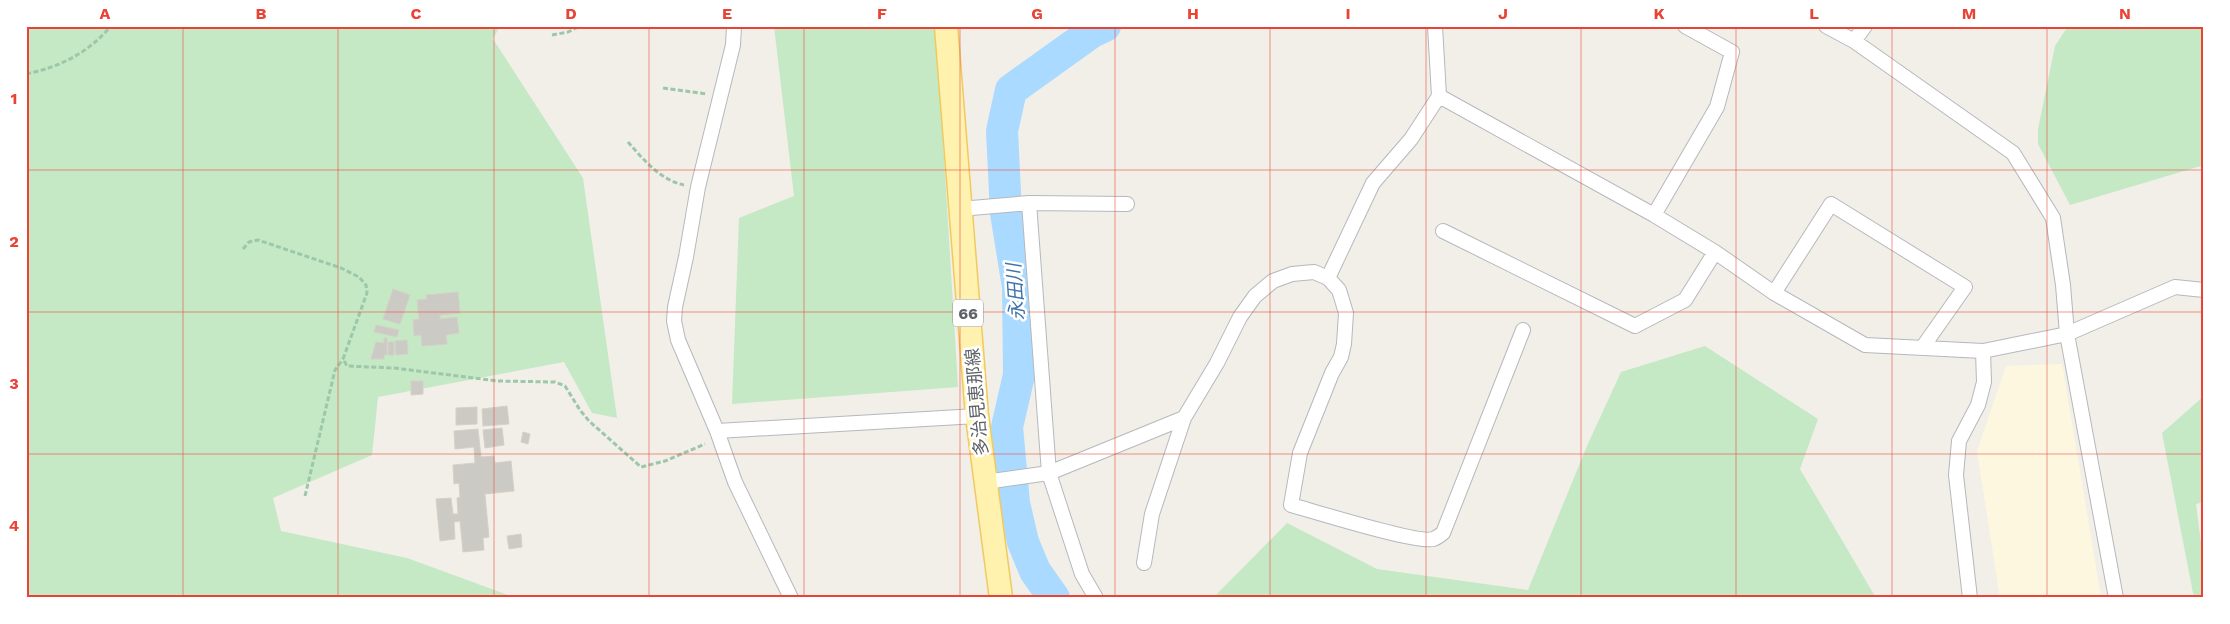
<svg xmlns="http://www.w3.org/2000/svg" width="2230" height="624" font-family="'Work Sans','Noto Sans JP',sans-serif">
<rect width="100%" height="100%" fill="#f1efe8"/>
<path fill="#fef7e0" d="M2062 364 2101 598H2000L1977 451 2006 366Z"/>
<path fill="#c5e8c5" d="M26 26H500L493 39 583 178 617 418 592 413 564 362 378 397 372 455 273 498 281 531 407 558 516 598H26Z
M774 26H936L958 387 732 404 739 218 794 196Z
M2068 26H2204V165L2070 205 2038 144V129L2055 46Z
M1705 346 1818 419 1800 469 1876 598H1213L1287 523 1377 569 1528 590 1587 446 1621 372Z
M2204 396V502L2196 504 2204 566V598H2194L2162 433Z"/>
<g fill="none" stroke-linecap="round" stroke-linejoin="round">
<path stroke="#aadaff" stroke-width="32" d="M1054 598 1035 571 1023 542 1014 503 1007 427 1019 375 1018 287 1006 213 1002 131 1011 90 1092 32 1105 26"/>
</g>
<path fill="#cccac5" stroke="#d6d1c6" d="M393 289 410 295 400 324 383 319Z
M458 292 460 313 440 315V319L457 317 459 333 446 335 447 344 422 346 421 335 414 336 413 320 419 319 417 300 427 299 426 295Z
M376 325 399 330 397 337 374 332Z
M384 338H387V355H384V359H371L376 342 384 343Z
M407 340 408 354 396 355 395 341Z
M388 342H394V355H388Z
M411 381H423V394L411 395Z
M507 406 509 424 483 426 482 409Z
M477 407V424L456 425V408Z
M502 428 504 445 485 448 483 430Z
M478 429 481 457 494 456 495 463 511 461 514 491 485 494 489 537 483 538 484 550 463 552 460 521 454 522 455 539 440 541 436 499 451 498 453 514H458L457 498 460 497 459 483 454 484 453 465 475 463 474 447 455 449 454 431Z
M523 432 530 434 528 444 521 442Z
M521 534 522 547 509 549 507 536Z"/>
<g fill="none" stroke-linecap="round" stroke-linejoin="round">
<defs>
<path id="minor" d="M734 26 733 45 698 187 686 257 675 307 674 321 678 340 717 431 735 482 791 598
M1826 26 1854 41 2013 153 2053 218 2063 285 2067 334 2116 598
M1854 41 1865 26
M1439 96 1654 215 1715 252 1774 293 1865 345 1983 351 2067 334 2175 287 2204 290
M960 209 1029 203
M1654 215 1717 107 1732 52 1685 26
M1443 231 1635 326 1685 300 1715 252
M1328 278 1339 290 1346 313 1344 344 1341 357 1332 373 1300 453 1291 505C1313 511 1418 544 1433 539 1437 538 1440 535 1443 533L1523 330
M1774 293 1831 204 1965 287 1922 348
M717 431 977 416
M985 482 1049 473 1184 418 1217 363 1240 317 1255 296 1273 281 1292 274 1314 272 1328 278 1373 183 1411 139 1439 96 1435 26
M1144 563 1152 514 1184 418
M1096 598 1082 574 1049 473 1029 203 1127 204
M1970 598 1956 475 1959 441 1978 405 1984 382 1983 351"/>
<path id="primary" d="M946 26 977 416 1001 598"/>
</defs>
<use href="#minor" stroke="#b5b8bc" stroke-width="16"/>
<use href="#primary" stroke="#f2c960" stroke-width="25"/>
<path stroke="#9cc7a9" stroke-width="3" stroke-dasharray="5 2.5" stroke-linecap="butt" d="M552 35 568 32 580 26
M26 74C60 67 88 53 111 26
M663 88 707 94
M628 142C643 159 660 180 684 185
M243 249 249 242 258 240 341 268 359 277 366 285 367 293 343 359 347 366 394 368 498 381 555 382 565 386 580 410 589 421 641 467 665 461 705 444
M305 496 335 370 343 359"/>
<use href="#minor" stroke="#fff" stroke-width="14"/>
<use href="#primary" stroke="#fff2af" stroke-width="22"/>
</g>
<path fill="none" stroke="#ea4335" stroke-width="1" stroke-opacity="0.55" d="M183 26V598M338 26V598M494 26V598M649 26V598M804 26V598M960 26V598M1115 26V598M1270 26V598M1426 26V598M1581 26V598M1736 26V598M1892 26V598M2047 26V598M26 170H2204M26 312H2204M26 454H2204"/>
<g text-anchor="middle" stroke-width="5" stroke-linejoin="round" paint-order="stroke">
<rect fill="#fff" stroke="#8f9295" stroke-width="1" x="953" y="299.5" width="30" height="27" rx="4"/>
<g font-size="16" font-weight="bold" fill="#5f6368">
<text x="968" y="319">66</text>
</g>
<g font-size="18" fill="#5f6368" stroke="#fff">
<text transform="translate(977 402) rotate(-95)" y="6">多治見恵那線</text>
</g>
<g font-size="19" font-style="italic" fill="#4174aa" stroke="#fff">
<text transform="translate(1015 292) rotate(-94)" y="7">永田川</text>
</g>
</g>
<rect width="2230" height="624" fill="none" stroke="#ffffff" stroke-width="55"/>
<rect x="28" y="28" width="2174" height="568" fill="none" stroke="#ea4335" stroke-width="2"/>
<g font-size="16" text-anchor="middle" font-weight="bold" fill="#ea4335">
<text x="105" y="19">A</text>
<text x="261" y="19">B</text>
<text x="416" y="19">C</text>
<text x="571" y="19">D</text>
<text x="727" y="19">E</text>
<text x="882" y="19">F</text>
<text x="1037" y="19">G</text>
<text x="1193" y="19">H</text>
<text x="1348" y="19">I</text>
<text x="1503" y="19">J</text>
<text x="1659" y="19">K</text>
<text x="1814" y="19">L</text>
<text x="1969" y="19">M</text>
<text x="2125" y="19">N</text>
<text x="14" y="104">1</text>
<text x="14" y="247">2</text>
<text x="14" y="389">3</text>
<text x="14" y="531">4</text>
</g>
</svg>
